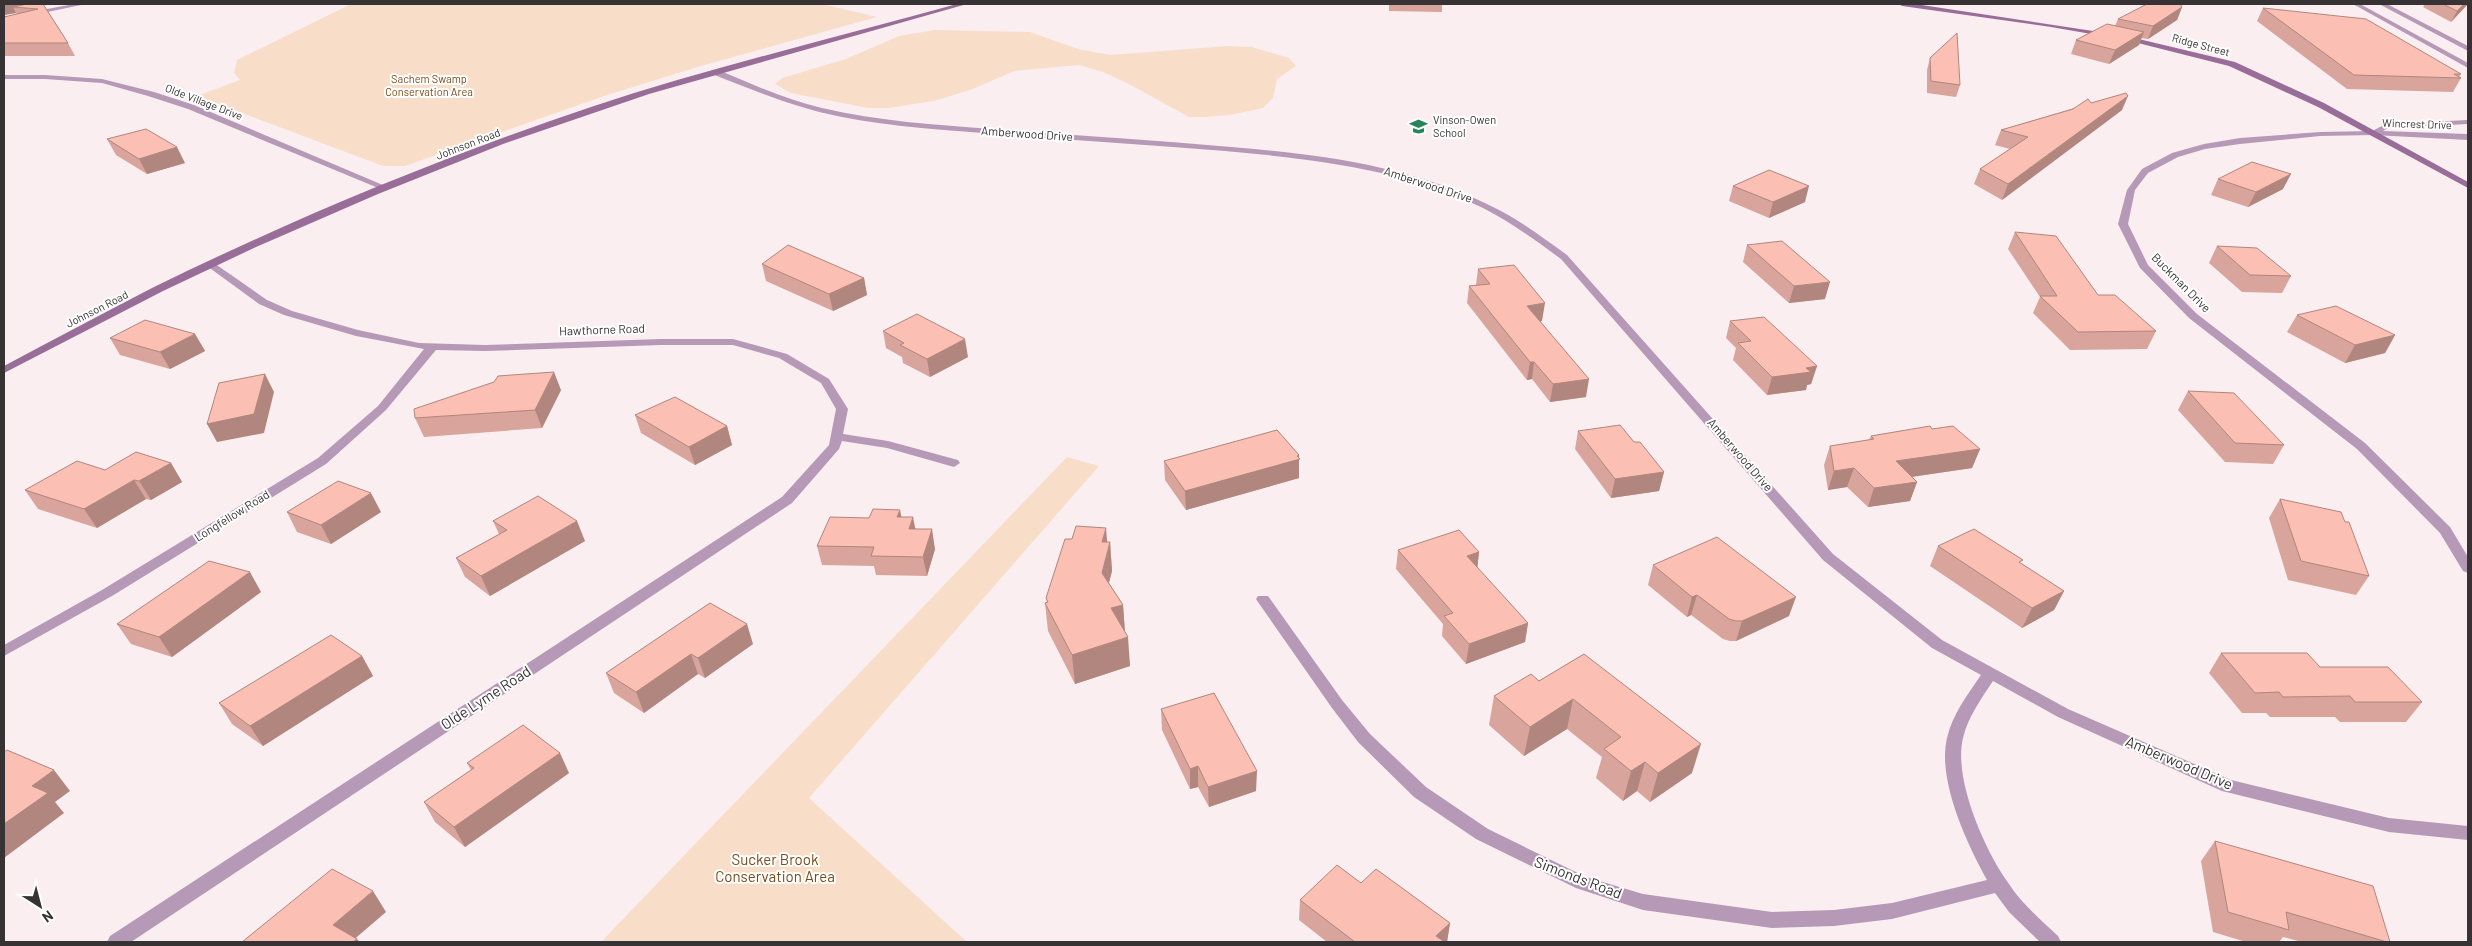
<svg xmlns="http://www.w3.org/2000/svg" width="2472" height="946" font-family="Barlow,sans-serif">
<rect width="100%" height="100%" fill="#faeef1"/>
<path fill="#f8dec9" d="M351 4H822L877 17 701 66 607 95 405 166H383L197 96 240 80 234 73 237 60Z
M935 30 1030 32 1078 49 1110 55 1228 46 1252 47 1289 58 1296 66 1277 79 1273 98 1263 108 1230 115 1205 117H1189L1127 83 1103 72 1079 65 1014 71 973 89 934 101 888 108H868L791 93 775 84 782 78 846 59 899 36Z
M1067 457 1099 466 809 798 967 942H601Z"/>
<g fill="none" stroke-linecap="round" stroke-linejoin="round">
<path fill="#b699b6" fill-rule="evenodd" d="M74 4H86L4 21V17Z
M2353 4H2360L2468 63V68Z
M2379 4H2387L2468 46V51Z
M712 70H718C752 84 786 100 822 108 878 121 936 125 993 129 1072 135 1152 140 1231 147 1319 154 1410 166 1489 205 1517 218 1542 237 1567 255L1833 554 1942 640 2068 709 2231 780 2389 818 2468 826V840L2389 832 2222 791 2058 717 1993 681C1981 699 1968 717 1963 738 1953 779 1985 851 2009 884 2022 904 2041 920 2058 936L2061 942H2040L2009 912 1995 893 1892 919 1834 926 1772 928 1643 910 1576 888 1476 839 1414 797 1358 742 1332 708 1258 602 1256 599 1258 596H1268L1342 700 1370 734 1426 787 1488 829 1586 877 1643 894 1772 912 1834 910 1892 903 1987 880C1967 844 1937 780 1947 738 1952 715 1968 694 1981 675L1932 648 1823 560 1561 259C1536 241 1511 222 1483 208 1403 169 1313 159 1225 151 1149 145 1072 140 996 134 944 130 893 127 842 117 796 108 755 91 712 74Z
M4 75H45L102 79 154 92 194 105 390 188 383 190 188 109 148 96 102 83 45 79H4Z
M2468 120V124L2388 128 2383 131 2468 134V140L2373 135 2320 136 2240 144 2205 149 2178 157 2148 173 2135 190 2128 224 2148 265 2197 314 2365 443 2450 527 2468 557V573L2463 571 2440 533 2357 449 2189 318 2140 268 2118 224 2127 190 2142 169 2172 153 2204 144 2240 138 2320 132 2372 131 2386 124Z
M211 261 267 300 292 311 358 330 419 343 485 345 661 339H733L787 354 829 379 848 409 843 434 888 441 958 460 960 463 954 467 887 448 842 441 839 449 792 503 131 942H107L110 936 782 497 829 445 836 409 821 383 779 358 733 345H661L485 351 436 350 386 410 326 464 112 596 4 656V645L102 590 318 458 378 406 424 349 356 336 284 315 259 304 207 266V262Z"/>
<path fill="#986d98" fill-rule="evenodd" d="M957 4H967L649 94 503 144 378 194 256 247 163 291 4 373V366C54 339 104 313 154 287 295 218 442 157 591 107 712 67 835 38 957 4Z
M1899 4H1915L2126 36 2235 62 2324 103 2468 182V188L2318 107 2229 66 2126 40 2051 27 1902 6Z"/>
</g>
<path fill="#d8a49b" d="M4 4H43L68 43 75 56H4V17L17 14 16 13 4 15Z
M1351 4H1442V12L1389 11V5H1351Z
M2425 4H2468L2451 22 2423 7Z
M2182 7 2177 20 2148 39 2141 38 2139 45 2109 64 2071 54 2076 40 2115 26 2118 19Z
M2263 8 2461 74 2459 77 2461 78 2453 92 2347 89 2257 21Z
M1930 58 1960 85 1956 97 1927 93V70Z
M2091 103 2122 110 2002 200 1974 184 1980 169 2010 149 1995 145 2001 130Z
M107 139 185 163 147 174 116 155Z
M2218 179 2283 189 2248 207 2211 195Z
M1733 186 1805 202 1769 218 1729 201Z
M2015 232 2098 295 2156 331 2147 349 2070 350 2033 313 2040 297 2008 249Z
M1747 245 1825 299 1789 303 1743 262Z
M2217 246 2291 276 2282 293 2242 292 2209 263Z
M762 264 864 278 867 295 833 311 766 281Z
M1478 269 1542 321H1540L1586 397 1550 402 1532 379 1527 380 1467 303 1469 286 1476 285Z
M2297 315 2395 335 2385 353 2345 363 2287 332Z
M1730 321 1817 366 1811 384 1807 385 1806 390 1767 395 1733 360 1736 348 1726 338Z
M883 331 968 357 930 377 903 363 902 357 886 348Z
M195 334 205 351 170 369 120 355 110 338Z
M561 390 542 428 424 437 415 418Z
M2188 391 2284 445 2273 464 2225 462 2178 410Z
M635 415 727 426 732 445 695 465 641 433Z
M1932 429 1980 449 1972 468 1912 477 1917 482 1910 501 1868 507 1847 487 1828 490 1824 465 1830 446 1869 440 1871 436Z
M1578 431 1634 442 1664 472 1659 491 1611 498 1575 449Z
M1299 455V478L1186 510 1165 480 1164 461Z
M171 463 182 482 151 500 146 499 97 528 38 509 25 490 105 470Z
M2280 499 2345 522 2369 576 2356 595 2288 580 2269 518Z
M287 512H381L331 544 297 532Z
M902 517 916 529 935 549 927 576 876 575 874 566 822 565 817 546 869 518Z
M493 521 585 541 490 596 465 577 456 558 499 534Z
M1107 542H1110L1112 571 1109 583 1123 605 1125 632 1130 666 1075 684 1048 631 1045 603 1047 602 1046 598Z
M1938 546 2022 564 2064 591 2054 610 2022 628 1930 566Z
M1398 550 1479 552 1477 568 1528 623 1525 642 1466 664 1442 636 1443 624 1396 569Z
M1653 565 1789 616 1736 641H1730L1723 639 1691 615 1687 617 1648 585Z
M261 592 172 657 131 644 117 624Z
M710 603 753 644 705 678 698 674 644 713 614 693 606 673Z
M2221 653 2320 667 2422 702 2406 722H2340L2335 717H2270L2266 713H2242L2209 673Z
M1584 654 1692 773 1650 802 1637 791 1623 801 1596 778 1602 757 1567 729 1524 756 1489 725 1494 696 1539 681Z
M362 656 373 676 263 746 232 724 219 703Z
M1161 709 1256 791 1209 807 1198 787 1190 789 1162 730Z
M467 763 569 773 465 847 435 822 424 802 471 770Z
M2215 841 2390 942H2302L2283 937 2279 942H2246L2213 932 2201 861Z
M1300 900 1450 923 1447 942H1327L1299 920Z"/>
<path fill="#b0867e" d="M4 4H42L13 7 16 13 4 15Z
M2464 4H2468L2451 22 2457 11Z
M2182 7 2177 20 2148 39 2153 26Z
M2144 32 2139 45 2109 64 2115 50Z
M2128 96 2122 110 2002 200 2008 184Z
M177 147 185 163 147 174 139 159Z
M2291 174 2283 189 2248 207 2256 192Z
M1809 186 1805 202 1769 218 1773 202Z
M864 278 867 295 833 311 829 294Z
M1830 282 1825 299 1789 303 1794 286Z
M1545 303 1542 321 1524 323 1527 306Z
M195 334 205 351 170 369 160 352Z
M2395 335 2385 353 2345 363 2355 345Z
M965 339 968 357 930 377 927 359Z
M1530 362H1534L1532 379 1527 380Z
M1817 366 1811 384 1807 385 1806 390 1767 395 1772 377 1806 368Z
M554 372 561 390 542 428 535 410Z
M265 374 274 392 264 433 217 442 207 424Z
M1589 379 1586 397 1550 402 1553 384Z
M727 426 732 445 695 465 689 447Z
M1980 449 1972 468 1889 480 1896 461Z
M1299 455V478L1186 510 1185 491Z
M171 463 182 482 151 500 139 481Z
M1854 468 1847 487 1828 490 1834 471Z
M1664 472 1659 491 1611 498 1615 479Z
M134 480 146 499 97 528 84 509Z
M1917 482 1910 501 1868 507 1874 488Z
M371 493 381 512 331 544 321 525Z
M900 510 904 529 897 517Z
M913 517 917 537 909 529Z
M577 521 585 541 490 596 481 576Z
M1106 528 1108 552 1110 542 1112 571 1104 601 1102 573V542Z
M932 529 935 549 927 576 923 557Z
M1479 552 1477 571 1467 556Z
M250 572 261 592 172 657 159 637Z
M2064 591 2054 610 2022 628 2032 608Z
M1697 595 1691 615 1687 617 1692 597Z
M1796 597 1789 616 1736 641 1742 621Z
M1123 605 1125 633 1111 608Z
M1528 623 1525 642 1466 664 1469 644Z
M747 624 753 644 705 678 698 658Z
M1128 637 1130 666 1075 684 1072 655Z
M691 654 698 674 644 713 636 692Z
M362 656 373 676 263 746 250 726Z
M1573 699 1567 729 1524 756 1530 727Z
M1701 744 1692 773 1650 802 1658 773Z
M560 753 569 773 465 847 454 827Z
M1645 762 1637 791 1623 801 1631 771Z
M1198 766V787L1190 789V769Z
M54 770 70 791 55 802 64 813 4 858V824L32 786Z
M1257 771 1256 791 1209 807 1208 787Z
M373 891 386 912 351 942 333 925Z
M1450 923 1447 942H1436V936Z
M357 939 360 942H353Z"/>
<path fill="#fbbfb4" stroke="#b0867e" d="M27 4H43L68 43H4V17L38 9 13 7Z
M2147 4H2180L2182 7 2153 26 2118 19Z
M2443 4H2464L2457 11Z
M2263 8 2366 19 2461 74H2454L2461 78 2354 75Z
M2107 24 2144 32 2115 50 2076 40Z
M1957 33 1960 85 1931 81 1930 58Z
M2126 93 2128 96 2008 184 1980 169 2028 137 2001 130 2073 109 2088 99 2091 103Z
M146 129 177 147 139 159 107 139Z
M2252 162 2291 174 2256 192 2218 179Z
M1769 170 1809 186 1773 202 1733 186Z
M2015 232 2056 236 2098 295H2115L2156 331 2078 332 2040 296H2057Z
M1782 241 1830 282 1794 286 1747 245Z
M788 245 864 278 829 294 762 264Z
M2217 246 2257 248 2291 276 2250 275Z
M1514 265 1545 303 1527 306 1589 379 1553 384 1534 362H1530L1469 286 1490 284 1478 269Z
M2336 306 2395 335 2355 345 2297 315Z
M917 314 965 339 927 359 900 345 904 343 883 331Z
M1764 317 1817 366 1806 368 1811 372 1772 377 1738 343 1751 341 1730 321Z
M145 320 195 334 160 352 110 338Z
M554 372 535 410 415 418 414 409 494 382 498 376Z
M265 374 254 414 207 424 219 383Z
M2188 391 2234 393 2284 445 2235 443Z
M675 397 727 426 689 447 635 415Z
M1620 425 1634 442H1640L1664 472 1615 479 1578 431Z
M1930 426 1932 429 1953 426 1980 449 1896 461 1917 482 1874 488 1854 468 1834 471 1830 446 1874 439 1871 436Z
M1277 430 1299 455 1297 456 1300 459 1185 491 1164 461Z
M136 452 171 463 139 481 134 480 84 509 25 490 77 461 105 470Z
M338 481 371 493 321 525 287 512Z
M538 496 577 521 481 576 456 558 507 530 493 521Z
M2280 499 2341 512 2345 522H2349L2369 576 2301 561Z
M873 509 900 510 897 517H913L909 529H932L923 557 871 556 874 547 817 546 830 517 869 518Z
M1076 526 1106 528 1102 542H1110L1102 573 1123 605 1111 608 1128 637 1072 655 1045 603 1048 602 1046 598 1065 539H1072Z
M1974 529 2023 560 2019 562 2064 591 2032 608 1938 546Z
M1459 530 1479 552 1467 556 1528 623 1469 644 1444 616 1453 613 1398 550Z
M1717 537 1796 597 1742 621H1736L1729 619 1697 595 1692 597 1653 565Z
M209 561 250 572 159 637 117 624Z
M710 603 747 624 698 658 691 654 636 692 606 673Z
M331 635 362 656 250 726 219 703Z
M2221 653H2307L2320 667H2388L2422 702H2355L2350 696 2283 697 2279 692 2255 693Z
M1584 654 1701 744 1658 773 1645 762 1631 771 1604 749 1621 737 1573 699 1530 727 1494 696 1531 674 1539 681Z
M1214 693 1257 771 1208 787 1198 766 1190 769 1161 709Z
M523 725 560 753 454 827 424 802 474 768 467 763Z
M7 750 54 770 32 786 48 793 4 824V752Z
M2215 841 2373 886 2390 942H2387L2286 912 2289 930 2228 912Z
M1337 865 1361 883 1376 869 1450 923 1436 936 1445 942H1355L1300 900Z
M332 869 373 891 333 925 357 939 353 942H242Z"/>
<defs>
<symbol id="school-bare" viewBox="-9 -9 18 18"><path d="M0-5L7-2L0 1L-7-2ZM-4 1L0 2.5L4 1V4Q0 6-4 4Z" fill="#27855c" stroke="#fff" stroke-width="2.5" paint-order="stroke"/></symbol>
</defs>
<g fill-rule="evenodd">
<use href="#school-bare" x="1406" y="114" width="25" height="25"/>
</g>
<g text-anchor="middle" stroke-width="4" stroke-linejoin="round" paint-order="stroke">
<g font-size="11" fill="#373233" stroke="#fff">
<text transform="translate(2201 45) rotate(15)" y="4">Ridge Street</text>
<text transform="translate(204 102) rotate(21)" y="4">Olde Village Drive</text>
<text transform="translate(2417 124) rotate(2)" y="4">Wincrest Drive</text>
<text transform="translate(468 144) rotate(-21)" y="4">Johnson Road</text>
<text transform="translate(97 309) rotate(-27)" y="4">Johnson Road</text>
</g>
<g font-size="11" fill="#7a4c1a" stroke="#fff">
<text x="429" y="83">Sachem Swamp<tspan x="429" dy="13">Conservation Area</tspan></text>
</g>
<g font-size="11" fill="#373233" stroke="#fff" text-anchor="start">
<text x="1433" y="124">Vinson-Owen<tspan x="1433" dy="13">School</tspan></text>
</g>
<g font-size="12" fill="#373233" stroke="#fff">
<text transform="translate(1027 134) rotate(4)" y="4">Amberwood Drive</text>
<text transform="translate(1428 185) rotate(18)" y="4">Amberwood Drive</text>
<text transform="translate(2181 283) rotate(45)" y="4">Buckman Drive</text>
<text transform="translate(602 330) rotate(-2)" y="4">Hawthorne Road</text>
<text transform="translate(1740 455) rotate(49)" y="4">Amberwood Drive</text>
<text transform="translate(232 516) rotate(-32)" y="4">Longfellow Road</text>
</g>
<g font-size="15" fill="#373233" stroke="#fff">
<text transform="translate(486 698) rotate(-33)" y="5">Olde Lyme Road</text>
<text transform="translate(2179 763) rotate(23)" y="5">Amberwood Drive</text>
<text transform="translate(1578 878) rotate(21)" y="5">Simonds Road</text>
</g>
<g font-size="15" fill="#7a4c1a" stroke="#fff">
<text x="775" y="865">Sucker Brook<tspan x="775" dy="17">Conservation Area</tspan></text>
</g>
</g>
<rect width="2472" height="946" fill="none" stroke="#373233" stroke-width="10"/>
<g transform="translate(40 906) rotate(144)" stroke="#ffffff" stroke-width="4" paint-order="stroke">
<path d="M0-4L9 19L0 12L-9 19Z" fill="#373233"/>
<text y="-8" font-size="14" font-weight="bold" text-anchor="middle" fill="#373233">N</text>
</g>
</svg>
